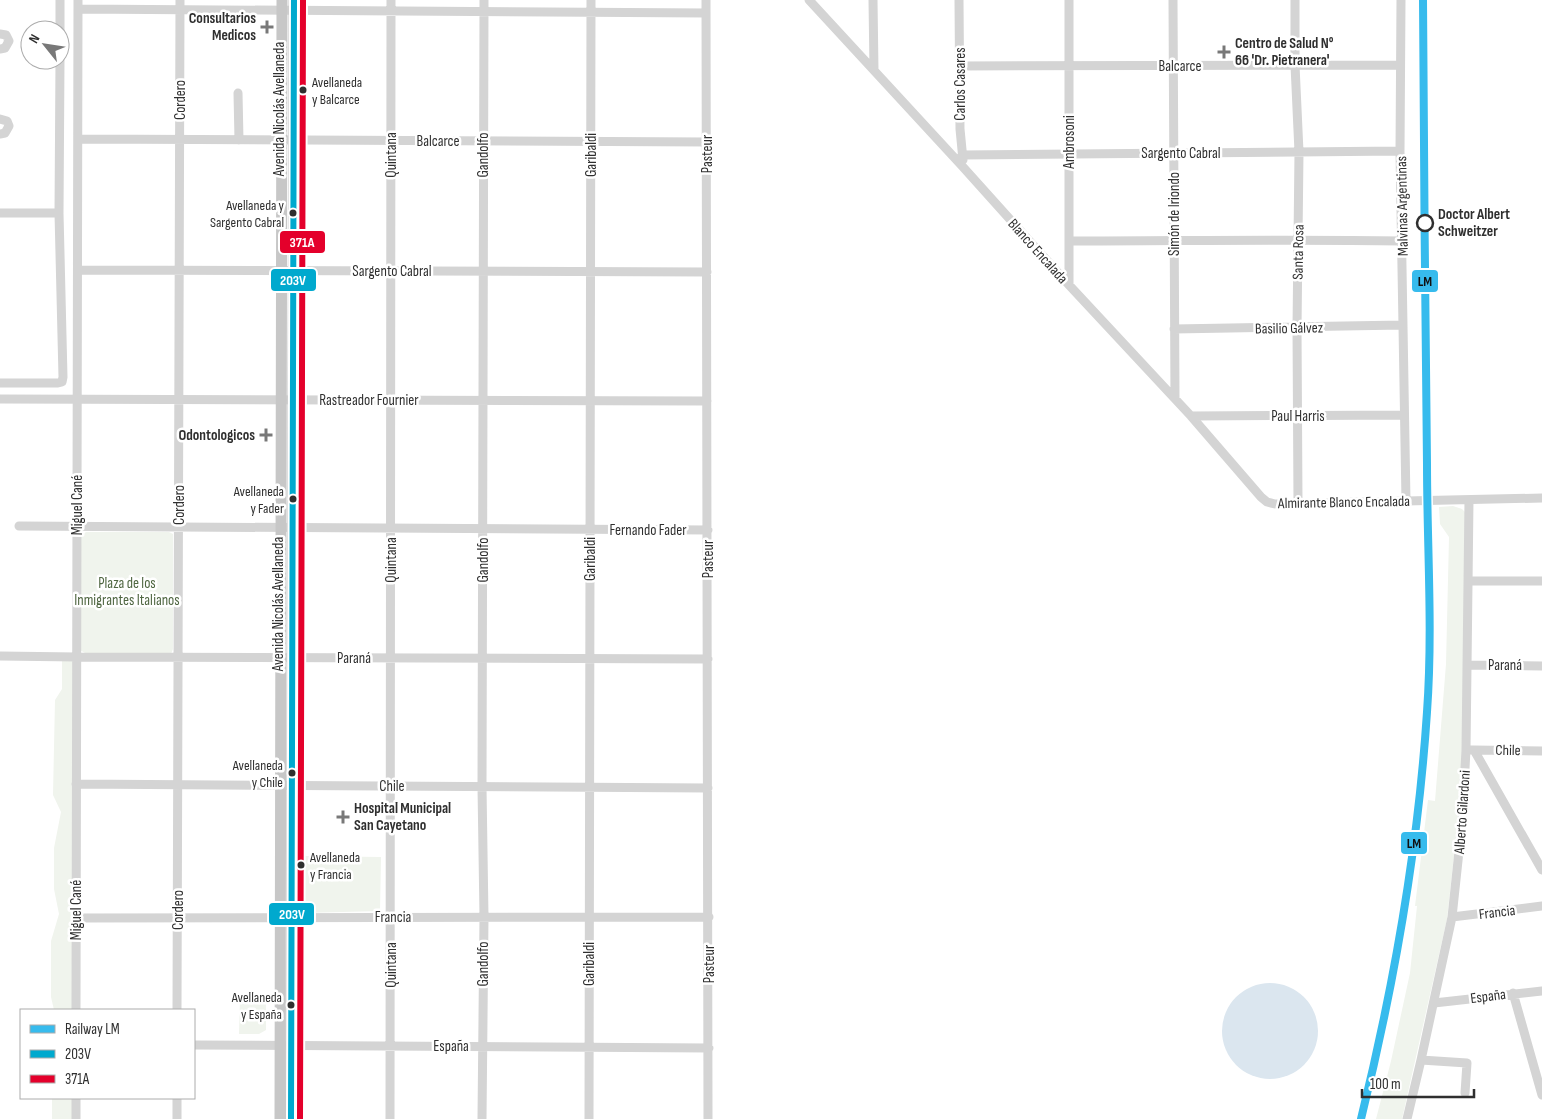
<svg xmlns="http://www.w3.org/2000/svg" width="1542" height="1119" font-family="'Sofia Sans Condensed',sans-serif">
<rect width="100%" height="100%" fill="#fff"/>
<path fill="#f0f4ed" d="M1453 506 1462 509 1465 512 1463 749 1456 837 1447 919 1402 1119H1376L1391 1061 1410 973 1417 906H1415L1428 800 1435 801 1446 664 1449 537 1440 524 1439 507Z
M86 532H169L173 534V649L171 654 85 653 80 650 81 536Z
M62 657H77L76 1010H54L51 997V941L59 914 54 889V848L61 812 53 795 55 700 62 689Z
M303 856 381 857 380 911 303 913Z
M240 1000 266 1001V1030L259 1034H239Z
M52 1098H76V1119H52Z"/>
<path fill="#dbe6ef" d="M1222 1031a48 48 0 1 1 96 0a48 48 0 1 1-96 0Z"/>
<g fill="none" stroke-linecap="round" stroke-linejoin="round">
<path stroke="#d4d4d4" stroke-width="9" d="M706 0 708 1119
M809 0 963 167 1069 285 1191 416 1261 497 1267 502 1275 504 1542 498
M873 0 874 70
M959 0 960 129 963 160
M1069 0V285
M1173 0 1175 398
M1295 0V65L1299 152 1297 328 1298 503
M1401 0 1400 151 1406 501
M78 9 706 13
M0 34 6 35 9 41 5 48 0 49
M60 48V0
M960 66 1400 65
M238 93 239 140
M0 119 7 121 9 126 5 133 0 134
M78 139 708 142
M962 155 1400 151
M0 213H59
M1069 241C1180 241 1291 239 1402 241
M78 270 707 272
M1174 329 1403 325
M0 383H58L62 382 63 377 59 213 60 60
M0 399 707 401
M1191 416 1404 415
M19 526 708 530
M1468 581H1542
M0 656 77 657 708 659
M1467 665 1542 666
M1466 750H1474L1542 870
M1474 750 1542 751
M76 784 708 788
M1452 917 1542 906
M77 918 709 917
M1513 993 1542 1095
M1434 1003 1542 991
M76 1010 78 0
M177 1010 180 0
M194 1045 709 1048
M1421 1060 1467 1063 1465 1093
M76 1098V1119
M177 1119V1098
M390 1119 391 0
M482 1119 484 917 482 787 484 0
M589 1119 591 0
M1407 1119 1421 1060 1452 917 1462 823 1466 750 1469 500"/>
<path stroke="#c7c7c7" stroke-width="11" d="M280 1119 282 0
M291 1119 294 0"/>
<defs>
<path id="bus-1" d="M291 1119 294 0"/>
<path id="bus-2" d="M300 1119 303 0"/>
</defs>
<use href="#bus-1" stroke="#fff" stroke-width="10"/>
<use href="#bus-2" stroke="#fff" stroke-width="10"/>
<use href="#bus-1" stroke="#00a9ce" stroke-width="6"/>
<use href="#bus-2" stroke="#e4002b" stroke-width="6"/>
<defs>
<path id="rail-1" d="M1361 1119C1394 985 1418 850 1427 712 1433 629 1427 547 1427 464 1425 309 1424 155 1423 0"/>
</defs>
<use href="#rail-1" stroke="#fff" stroke-width="11"/>
<use href="#rail-1" stroke="#37bbed" stroke-width="8"/>
</g>
<g fill="#787878" stroke="#fff" stroke-width="2">
<path d="M264.5 19.5h5v5h5v5h-5v5h-5v-5h-5v-5h5z"/>
<path d="M1221.5 44.5h5v5h5v5h-5v5h-5v-5h-5v-5h5z"/>
<path d="M263.5 427.5h5v5h5v5h-5v5h-5v-5h-5v-5h5z"/>
<path d="M340.5 809.5h5v5h5v5h-5v5h-5v-5h-5v-5h5z"/>
</g>
<g fill="#2f2f2f" stroke="#fff" stroke-width="2">
<circle cx="303" cy="90" r="4.5"/>
<circle cx="293" cy="213" r="4.5"/>
<circle cx="293" cy="499" r="4.5"/>
<circle cx="292" cy="773" r="4.5"/>
<circle cx="301" cy="865" r="4.5"/>
<circle cx="291" cy="1005" r="4.5"/>
</g>
<circle fill="#fff" stroke="#2f2f2f" stroke-width="2.5" cx="1425" cy="223" r="8"/>
<g text-anchor="middle" stroke-width="5" stroke-linejoin="round" paint-order="stroke">
<g font-size="14" fill="#2f2f2f" stroke="#fff" text-anchor="end">
<text x="312" y="87" text-anchor="start">Avellaneda<tspan x="312" dy="17">y Balcarce</tspan></text>
<text x="284" y="210">Avellaneda y<tspan x="284" dy="17">Sargento Cabral</tspan></text>
<text x="284" y="496">Avellaneda<tspan x="284" dy="17">y Fader</tspan></text>
<text x="283" y="770">Avellaneda<tspan x="283" dy="17">y Chile</tspan></text>
<text x="310" y="862" text-anchor="start">Avellaneda<tspan x="310" dy="17">y Francia</tspan></text>
<text x="282" y="1002">Avellaneda<tspan x="282" dy="17">y España</tspan></text>
</g>
<g font-size="15" font-weight="bold" fill="#2f2f2f" stroke="#fff" text-anchor="end">
<text x="256" y="23">Consultarios<tspan x="256" dy="17">Medicos</tspan></text>
<text x="1235" y="48" text-anchor="start">Centro de Salud N°<tspan x="1235" dy="17">66 'Dr. Pietranera'</tspan></text>
<text x="255" y="440">Odontologicos</text>
<text x="354" y="813" text-anchor="start">Hospital Municipal<tspan x="354" dy="17">San Cayetano</tspan></text>
</g>
<g font-size="15" fill="#2f2f2f" stroke="#fff">
<text x="1180" y="71">Balcarce</text>
<text transform="translate(960 84) rotate(-90)" y="5">Carlos Casares</text>
<text transform="translate(180 100) rotate(-90)" y="5">Cordero</text>
<text transform="translate(279 109) rotate(-90)" y="5">Avenida Nicolás Avellaneda</text>
<text x="438" y="146">Balcarce</text>
<text transform="translate(1069 142) rotate(-90)" y="5">Ambrosoni</text>
<text x="1181" y="158">Sargento Cabral</text>
<text transform="translate(707 154) rotate(-90)" y="5">Pasteur</text>
<text transform="translate(391 155) rotate(-90)" y="5">Quintana</text>
<text transform="translate(483 155) rotate(-90)" y="5">Gandolfo</text>
<text transform="translate(591 155) rotate(-90)" y="5">Garibaldi</text>
<text transform="translate(1402 206) rotate(-91)" y="5">Malvinas Argentinas</text>
<text transform="translate(1174 214) rotate(-90)" y="5">Simón de Iriondo</text>
<text transform="translate(1038 251) rotate(48)" y="5">Blanco Encalada</text>
<text transform="translate(1298 252) rotate(-89)" y="5">Santa Rosa</text>
<text x="392" y="276">Sargento Cabral</text>
<text transform="translate(1289 328) rotate(-1)" y="5">Basilio Gálvez</text>
<text x="369" y="405">Rastreador Fournier</text>
<text x="1298" y="421">Paul Harris</text>
<text transform="translate(1344 502) rotate(-1)" y="5">Almirante Blanco Encalada</text>
<text transform="translate(77 505) rotate(-90)" y="5">Miguel Cané</text>
<text transform="translate(179 505) rotate(-90)" y="5">Cordero</text>
<text x="648" y="535">Fernando Fader</text>
<text transform="translate(590 559) rotate(-90)" y="5">Garibaldi</text>
<text transform="translate(708 559) rotate(-90)" y="5">Pasteur</text>
<text transform="translate(391 560) rotate(-90)" y="5">Quintana</text>
<text transform="translate(483 560) rotate(-90)" y="5">Gandolfo</text>
<text transform="translate(278 604) rotate(-90)" y="5">Avenida Nicolás Avellaneda</text>
<text x="354" y="663">Paraná</text>
<text x="1505" y="670">Paraná</text>
<text transform="translate(1508 750) rotate(1)" y="5">Chile</text>
<text x="392" y="791">Chile</text>
<text transform="translate(1462 812) rotate(-86)" y="5">Alberto Gilardoni</text>
<text transform="translate(76 910) rotate(-90)" y="5">Miguel Cané</text>
<text transform="translate(178 910) rotate(-90)" y="5">Cordero</text>
<text transform="translate(1497 912) rotate(-7)" y="5">Francia</text>
<text x="393" y="922">Francia</text>
<text transform="translate(483 964) rotate(-90)" y="5">Gandolfo</text>
<text transform="translate(589 964) rotate(-90)" y="5">Garibaldi</text>
<text transform="translate(709 964) rotate(-90)" y="5">Pasteur</text>
<text transform="translate(391 965) rotate(-90)" y="5">Quintana</text>
<text transform="translate(1488 996) rotate(-7)" y="5">España</text>
<text x="451" y="1051">España</text>
</g>
<g font-size="15" font-weight="bold" fill="#2f2f2f" stroke="#fff" text-anchor="start">
<text x="1438" y="219">Doctor Albert<tspan x="1438" dy="17">Schweitzer</tspan></text>
</g>
<g font-size="15" fill="#4f6641" stroke="#fff">
<text x="127" y="588">Plaza de los<tspan x="127" dy="17">Inmigrantes Italianos</tspan></text>
</g>
</g>
<g stroke="#fff" stroke-width="2">
<rect x="279" y="230" width="47" height="24" rx="5" fill="#e4002b"/>
<rect x="270" y="268" width="47" height="24" rx="5" fill="#00a9ce"/>
<rect x="1411" y="269" width="28" height="24" rx="5" fill="#37bbed"/>
<rect x="1400" y="831" width="28" height="24" rx="5" fill="#37bbed"/>
<rect x="268" y="902" width="47" height="24" rx="5" fill="#00a9ce"/>
</g>
<g font-size="14" text-anchor="middle" font-weight="bold" fill="#fff">
<text x="302" y="247">371A</text>
<text x="293" y="285">203V</text>
<text x="292" y="919">203V</text>
</g>
<g font-size="14" text-anchor="middle" font-weight="bold" fill="#111">
<text x="1425" y="286">LM</text>
<text x="1414" y="848">LM</text>
</g>
<rect x="20" y="1009" width="175" height="90" fill="#ffffff" stroke="#acacac"/>
<rect x="30" y="1025" width="25" height="8" fill="#37bbed" stroke="#acacac"/>
<text x="65" y="1034" font-size="15" fill="#2f2f2f">Railway LM</text>
<rect x="30" y="1050" width="25" height="8" fill="#00a9ce" stroke="#acacac"/>
<text x="65" y="1059" font-size="15" fill="#2f2f2f">203V</text>
<rect x="30" y="1075" width="25" height="8" fill="#e4002b" stroke="#acacac"/>
<text x="65" y="1084" font-size="15" fill="#2f2f2f">371A</text>
<g transform="translate(45 45) rotate(300)"><circle r="24" fill="#ffffff" stroke="#acacac"/>
<path d="M0-4L9 19L0 12L-9 19Z" fill="#787878"/>
<text y="-8" font-size="14" font-weight="bold" text-anchor="middle" fill="#2f2f2f">N</text>
</g>
<path d="M1362 1089v8h112v-8" fill="none" stroke="#2f2f2f" stroke-width="2.5"/>
<text x="1370" y="1089" font-size="15" fill="#2f2f2f" stroke="#ffffff" stroke-width="4" paint-order="stroke">100 m</text>
</svg>
